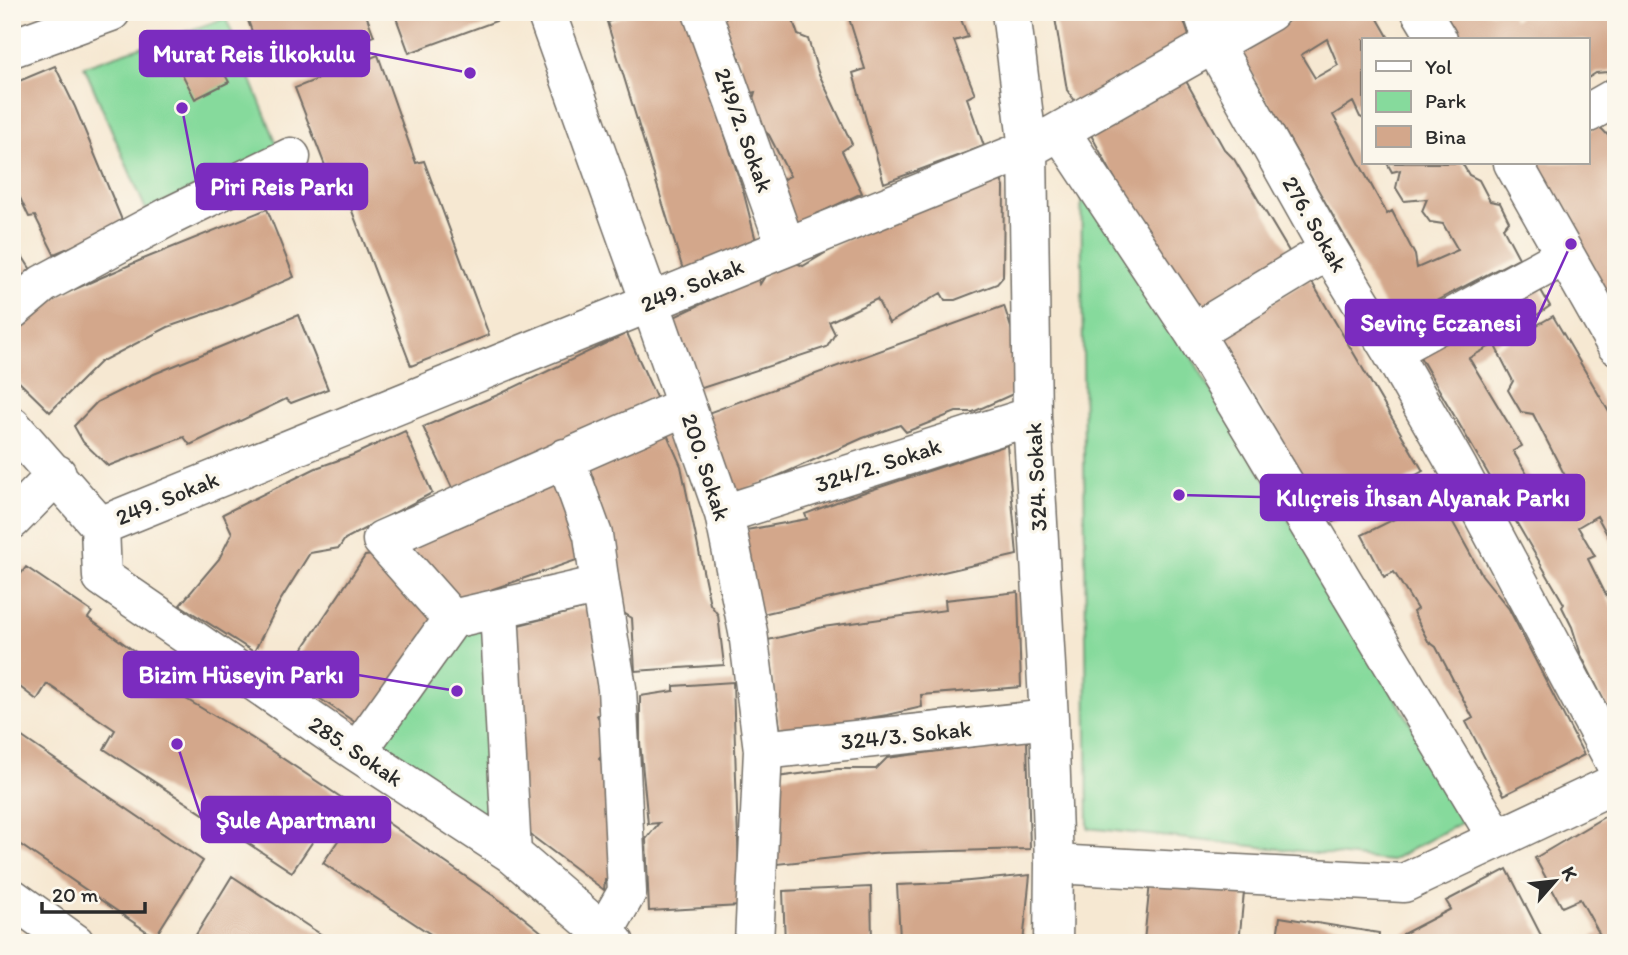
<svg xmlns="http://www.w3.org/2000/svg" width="1628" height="955" font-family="Itim,sans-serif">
<rect width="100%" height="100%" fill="#fbf7ec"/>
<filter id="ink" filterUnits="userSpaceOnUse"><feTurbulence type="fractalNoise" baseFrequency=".0143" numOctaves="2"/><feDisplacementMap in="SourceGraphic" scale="14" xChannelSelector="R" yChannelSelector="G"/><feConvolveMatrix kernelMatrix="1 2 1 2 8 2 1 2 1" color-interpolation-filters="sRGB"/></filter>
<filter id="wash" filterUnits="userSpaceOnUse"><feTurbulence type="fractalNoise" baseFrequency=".00686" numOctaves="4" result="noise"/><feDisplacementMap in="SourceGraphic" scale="28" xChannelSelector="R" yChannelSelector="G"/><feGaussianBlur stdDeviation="1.57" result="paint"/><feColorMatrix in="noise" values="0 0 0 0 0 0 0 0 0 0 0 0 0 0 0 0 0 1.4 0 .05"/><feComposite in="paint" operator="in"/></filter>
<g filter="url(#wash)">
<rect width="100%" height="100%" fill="#f6e8d2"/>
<path fill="#86da9c" stroke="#588264" stroke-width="2" d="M226 18 279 149 146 210 84 66Z
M1081 172 1468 819 1390 861 1088 828Z
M493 617 505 831 375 754 459 628Z"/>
<g id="blocks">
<path fill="#d3a78b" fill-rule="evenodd" d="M245 12H365L374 36 267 74Z
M394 12H518V13L409 53Z
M636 12H686L744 194 757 245 684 273 607 22Z
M719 12H790L798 35 808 39 818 72 852 144 842 151 862 193 792 226 773 184 790 176 769 135 762 129 751 106 755 92 746 94 737 81 740 58 732 52Z
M847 12H958L968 37 954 41 975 94 967 98 984 146 884 183 853 73 865 69Z
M1054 12H1181L1190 39 1079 106 1067 90Z
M1303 12H1374L1390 40H1364V119L1360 117 1353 102 1333 115 1387 214 1392 211 1415 255 1417 268 1458 250 1443 224 1430 222 1422 211 1427 199 1404 201 1396 188 1400 170 1392 172 1387 163H1462L1469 175 1479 180 1490 201 1500 203 1509 221 1503 228 1519 258 1394 323 1239 51ZM1327 39 1338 65 1315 78 1301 55Z
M1442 12H1509L1514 20 1527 12H1616V66L1608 72 1596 73 1588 78V40H1457Z
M210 47 229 82 195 99 177 64Z
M378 55 416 163 424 161 489 335 411 366 344 190 336 194 295 88Z
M55 66 75 107 124 225 54 254 35 216 29 217 12 181V84Z
M1186 81 1224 149 1234 159 1293 258 1196 314 1129 205 1091 135Z
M1599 126 1616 144V318L1530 163H1588V132Z
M996 169 1004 187 1003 277 997 284 955 300H945L941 293 889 323 877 299 829 322 835 334 827 347 693 391 668 320 758 277 760 284 771 267 790 260 803 266 847 240Z
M267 209 294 277 220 309 168 327 100 362 50 412 12 375V330L19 323 57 297 141 260Z
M12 240 33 273 12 281Z
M1310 279 1423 471 1330 524 1217 337Z
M1535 280 1550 306 1496 343 1469 358 1522 446 1513 451 1547 507 1574 493 1533 414 1521 412 1508 390 1513 381 1496 348 1553 316 1616 424V560L1612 553 1615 549 1597 516 1578 527 1595 556 1588 559 1616 615V725L1581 655 1572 627 1562 607 1564 604 1416 350Z
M1004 306 1013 334V394L973 412H956L906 432 900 425 863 438 733 496 705 414Z
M298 315 328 389 291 403 286 399 190 445 184 437 108 466 83 442 74 426 97 402 154 374Z
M627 333 660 406 534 460 527 455 453 490 423 427 500 394Z
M663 425 681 466 710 604 718 615 724 665 635 671 632 618 622 612 576 462Z
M405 431 432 493 345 539 339 548 310 553 280 601 254 652 180 605 219 559 232 533 223 514 316 468 353 455Z
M1007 445 1017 555 758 615 741 531 807 519 805 514 847 498Z
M562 476 591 555 493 589 453 608 406 540Z
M1439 497 1482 575 1509 609 1584 755 1504 795 1466 722 1473 718 1436 647 1428 641 1413 612 1417 609 1394 572 1384 577 1362 535Z
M381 554 440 619 362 727 285 675 365 556Z
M26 567 92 612 88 618 154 665 147 676 252 738 342 798 292 872 104 749 115 730 47 684 37 700 12 681V586Z
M1018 592 1021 687 921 695 922 707 887 715 841 723 780 729 768 640 823 627 946 610 945 600Z
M594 606 604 714 597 715 606 732V751L599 759 609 769 616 881 605 880 604 890 524 830 511 627Z
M733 682 740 906 649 911 646 839 659 823 648 824 640 742V696L674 691V686Z
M12 730 203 861 155 937 12 839Z
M1027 739 1030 849 881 853 777 864V777L838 769H876L887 758Z
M362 805 517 912 555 943H444L323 863Z
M1616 810V943H1585L1584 941 1599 933 1580 899 1562 907 1535 858Z
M1507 869 1545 943H1407L1403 934 1451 909 1446 901Z
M1030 875 1023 943H903L900 938 897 885 949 883Z
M232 876 311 928 335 943H191Z
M1150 883 1244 892 1239 943H1155L1144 941Z
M871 887 872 943H785L783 891Z
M1280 917 1379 933 1378 943H1276Z"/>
</g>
</g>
<g filter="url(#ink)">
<use href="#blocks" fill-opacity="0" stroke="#726d65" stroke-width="2"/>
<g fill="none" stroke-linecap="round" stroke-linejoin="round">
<defs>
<path id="minor" d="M546 12 650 302 724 514 748 632 763 750 754 943
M702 12 786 247
M1011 12 1028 149 1032 416 1049 719 1054 864 1053 943
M1203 12 1214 45 1329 250 1391 351 1458 468 1616 765
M1421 12 1438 40
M12 48 111 12
M1588 113 1616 97
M1060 131 1194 333 1497 838
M1513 163 1616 345
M1263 290 1329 250
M12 310 43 284 170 216 291 157
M1194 333 1255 296
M1391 351 1564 256
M12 426 100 526 102 577 357 752 512 854 615 943
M565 458 593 535 600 585
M724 514 1032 416
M12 520 57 474
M100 526 1028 149 1270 12
M499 609 512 854
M452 619 382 540 686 406
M763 750 1049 719
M357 752 452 619 600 585 617 688 627 892 603 934
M1054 864 1404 883 1616 783"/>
<path id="major" d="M12 898 75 943"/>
</defs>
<use href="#minor" stroke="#726d65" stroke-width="41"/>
<use href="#major" stroke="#726d65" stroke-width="41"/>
<use href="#minor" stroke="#fff" stroke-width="38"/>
<use href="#major" stroke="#fff" stroke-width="38"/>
</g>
</g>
<g text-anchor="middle" stroke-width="7" stroke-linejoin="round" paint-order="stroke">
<g font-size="23" fill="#2b2b2b" stroke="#fbf7ec">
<text transform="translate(744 130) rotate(70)" y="8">249/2. Sokak</text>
<text transform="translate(1315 224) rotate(60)" y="8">276. Sokak</text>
<text transform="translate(692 285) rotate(-22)" y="8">249. Sokak</text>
<text transform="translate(878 465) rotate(-18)" y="8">324/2. Sokak</text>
<text transform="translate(706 467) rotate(72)" y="8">200. Sokak</text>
<text transform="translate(1036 477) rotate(-93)" y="8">324. Sokak</text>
<text transform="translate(167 498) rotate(-22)" y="8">249. Sokak</text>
<text transform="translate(906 735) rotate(-6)" y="8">324/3. Sokak</text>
<text transform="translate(356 751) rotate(34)" y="8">285. Sokak</text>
</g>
</g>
<path fill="none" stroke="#7b2cbf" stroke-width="2.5" d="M470 73L369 53M182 108L197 187M1571 244L1535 323M1179 495L1261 497M457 691L358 675M177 744L202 820"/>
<g fill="#7b2cbf" stroke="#fbf7ec" stroke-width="2.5">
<circle cx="470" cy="73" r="7"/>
<circle cx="182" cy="108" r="7"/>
<circle cx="1571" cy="244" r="7"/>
<circle cx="1179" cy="495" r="7"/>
<circle cx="457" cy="691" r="7"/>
<circle cx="177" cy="744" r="7"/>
</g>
<g fill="#7b2cbf" stroke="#7b2cbf" stroke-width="2.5">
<rect x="140" y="31" width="229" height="45" rx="7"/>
<rect x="197" y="164" width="170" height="45" rx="7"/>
<rect x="1346" y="300" width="189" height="45" rx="7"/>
<rect x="1261" y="475" width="323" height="45" rx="7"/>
<rect x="124" y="652" width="234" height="45" rx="7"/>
<rect x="202" y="797" width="188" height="45" rx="7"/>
</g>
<g font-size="24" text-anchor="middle" font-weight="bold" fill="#fff">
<text x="254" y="62">Murat Reis İlkokulu</text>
<text x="282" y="195">Piri Reis Parkı</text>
<text x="1441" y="331">Sevinç Eczanesi</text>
<text x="1423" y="506">Kılıçreis İhsan Alyanak Parkı</text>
<text x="241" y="683">Bizim Hüseyin Parkı</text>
<text x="296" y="828">Şule Apartmanı</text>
</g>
<rect width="1628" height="955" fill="none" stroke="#fbf7ec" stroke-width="42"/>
<rect x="1362" y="38" width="228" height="126" fill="#fbf7ec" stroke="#a8a59f" stroke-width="2"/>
<rect x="1376" y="61" width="35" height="10" fill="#ffffff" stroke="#a8a59f" stroke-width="2"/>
<text x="1425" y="74" font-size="21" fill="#2b2b2b">Yol</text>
<rect x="1376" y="91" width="35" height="21" fill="#86da9c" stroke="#a8a59f" stroke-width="2"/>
<text x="1425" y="108" font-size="21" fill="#2b2b2b">Park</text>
<rect x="1376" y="126" width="35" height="21" fill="#d3a78b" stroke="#a8a59f" stroke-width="2"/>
<text x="1425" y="144" font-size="21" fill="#2b2b2b">Bina</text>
<g transform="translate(1555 881) rotate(62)" stroke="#fbf7ec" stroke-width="5" paint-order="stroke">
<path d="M0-5L12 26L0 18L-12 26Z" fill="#2b2b2b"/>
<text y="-10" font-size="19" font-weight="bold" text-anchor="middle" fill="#2b2b2b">K</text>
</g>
<path d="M42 902v10h103v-10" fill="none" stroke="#2b2b2b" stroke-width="3.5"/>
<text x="52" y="902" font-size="21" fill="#2b2b2b" stroke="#fbf7ec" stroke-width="5" paint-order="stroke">20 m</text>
</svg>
